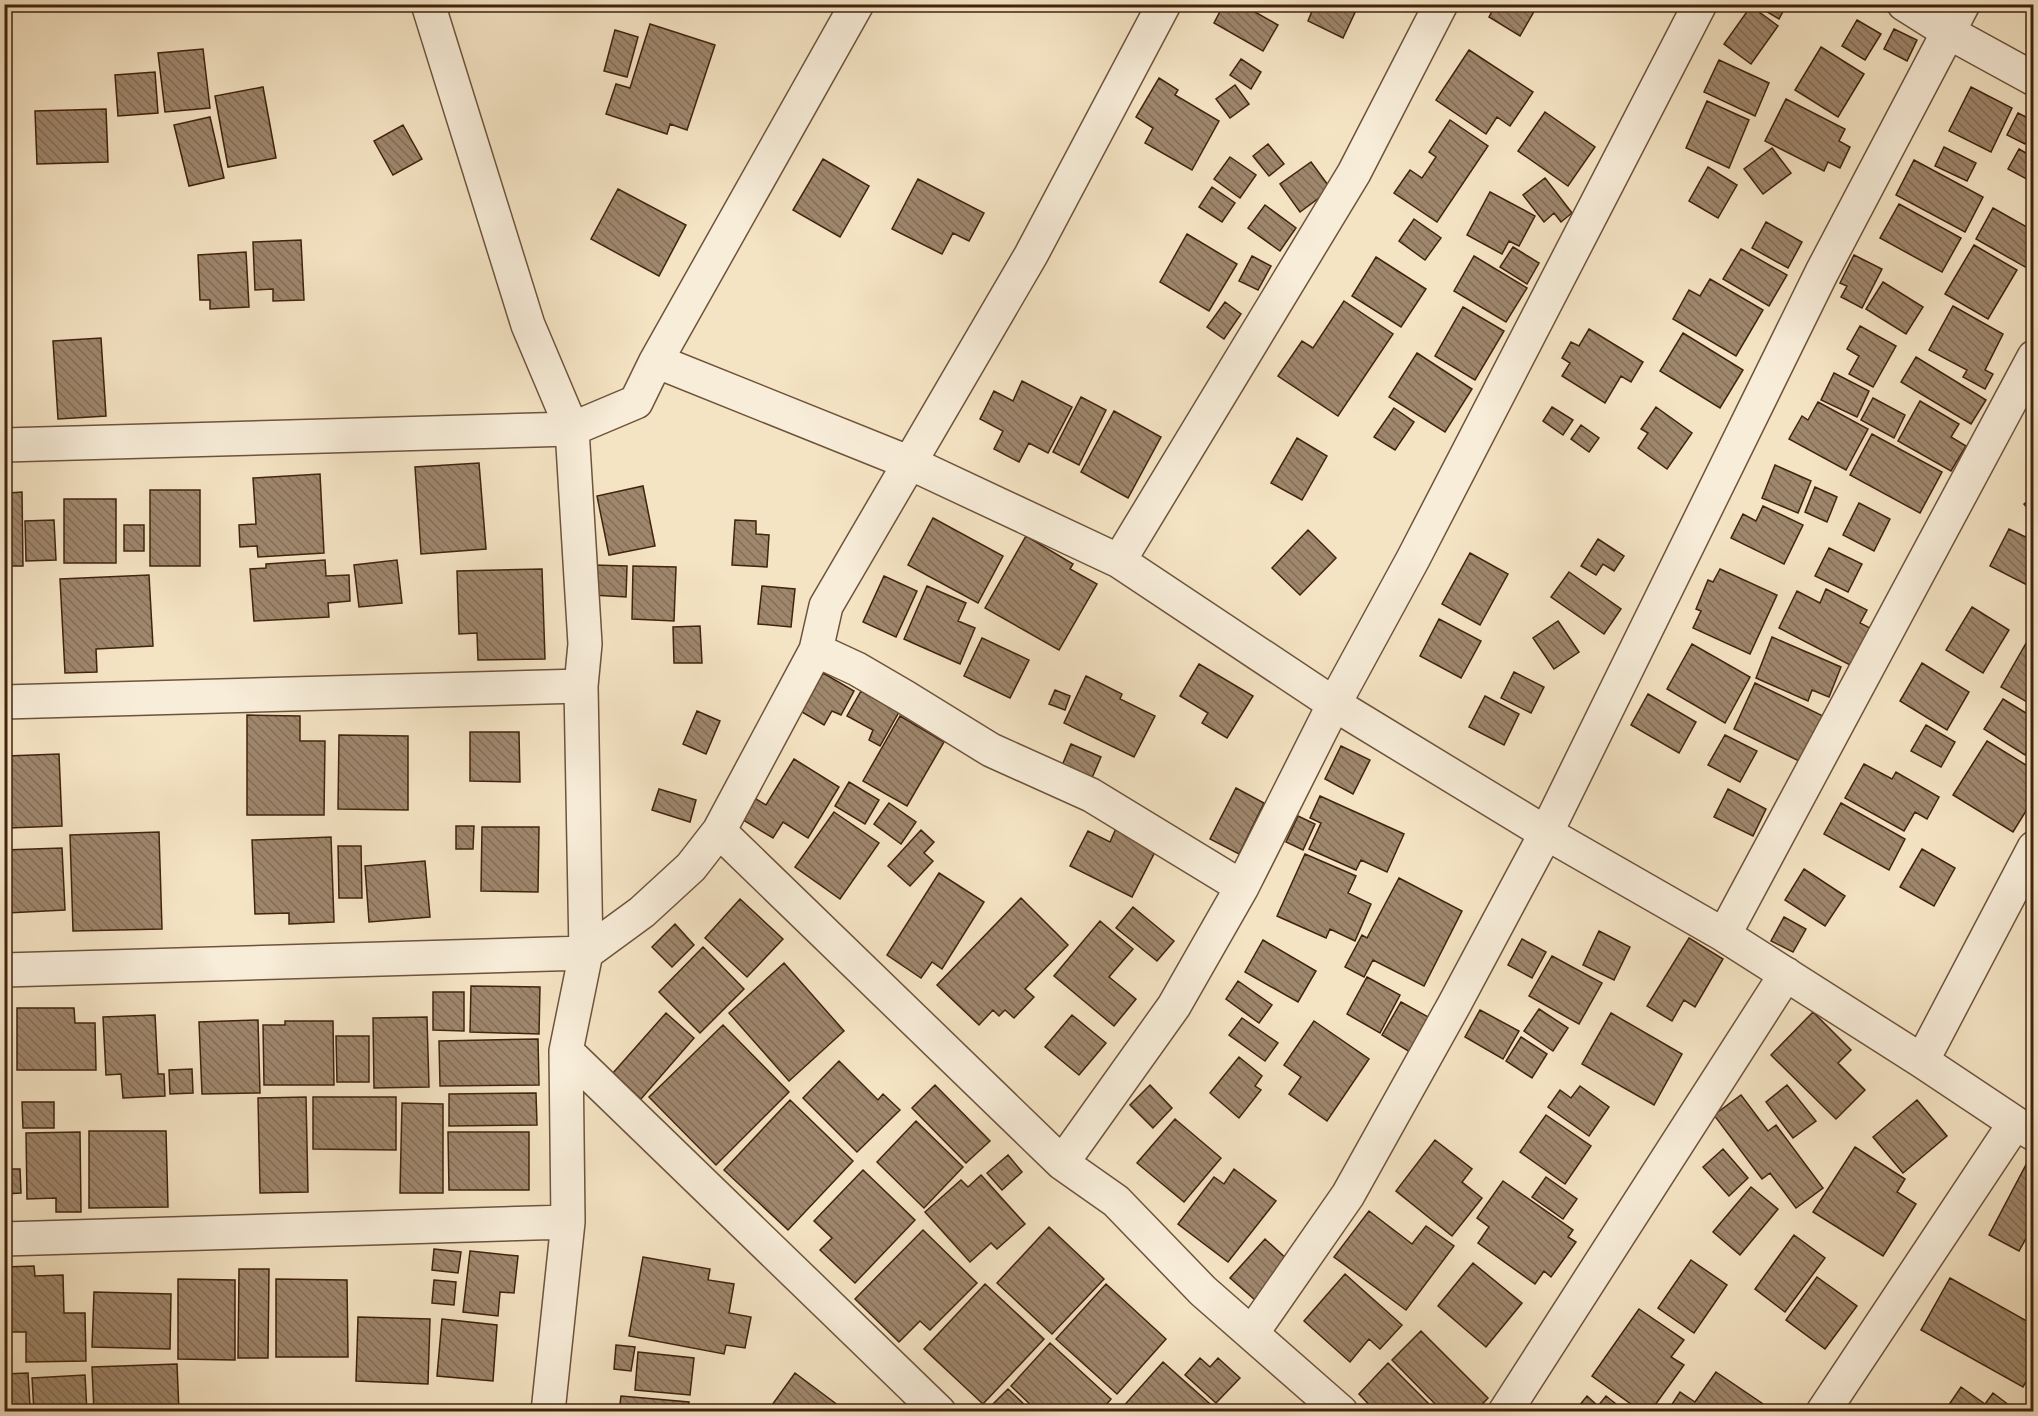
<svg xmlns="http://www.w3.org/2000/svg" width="2038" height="1416" font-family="Cardo,serif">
<defs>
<pattern id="building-back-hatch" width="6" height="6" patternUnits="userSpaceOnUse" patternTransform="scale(1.5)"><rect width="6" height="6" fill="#9f876d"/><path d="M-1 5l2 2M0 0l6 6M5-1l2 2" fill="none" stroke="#836e58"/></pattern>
</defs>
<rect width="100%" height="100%" fill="#f5e4c4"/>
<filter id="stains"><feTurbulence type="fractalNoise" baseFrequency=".00333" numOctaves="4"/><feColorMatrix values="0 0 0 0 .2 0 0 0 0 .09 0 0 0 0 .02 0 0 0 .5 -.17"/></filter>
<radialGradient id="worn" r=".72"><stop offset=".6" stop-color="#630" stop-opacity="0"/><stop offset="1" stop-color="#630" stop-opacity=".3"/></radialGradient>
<path fill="url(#building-back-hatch)" stroke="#41230e" stroke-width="1.5" d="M1224 4H1241L1278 25 1263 51 1214 23Z
M1315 4H1359L1343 38 1308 21Z
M1496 4H1530L1536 8 1520 36 1489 17Z
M1754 4H1787L1779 19Z
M1751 6 1778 26 1751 64 1724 44Z
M1857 20 1881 34 1865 60 1842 46Z
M650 24 715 45 687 130 670 124 667 134 606 114 616 84 630 88Z
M1894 29 1917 40 1907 61 1884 49Z
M615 30 638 37 627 77 604 71Z
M1821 47 1864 74 1838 117 1795 90Z
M203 49 210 108 165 112 158 53Z
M1469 50 1533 92 1510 126 1497 117 1486 134 1436 100Z
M1241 59 1261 72 1251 89 1230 75Z
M1719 60 1769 83 1755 116 1704 92Z
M155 72 158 113 118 116 115 75Z
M1159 78 1178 90 1175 95 1219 121 1192 170 1145 143 1153 128 1136 117Z
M1235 85 1249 104 1230 118 1216 99Z
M263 87 276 158 228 167 215 96Z
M1971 87 2012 108 1991 152 1949 131Z
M1786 99 1845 129 1839 141 1850 147 1840 168 1828 162 1824 171 1765 141Z
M1707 101 1749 120 1729 168 1686 148Z
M106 109 108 162 37 164 35 111Z
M1545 112 1595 147 1568 186 1518 151Z
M2018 113 2034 121V127L2025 144 2007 135Z
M210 117 224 178 189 186 174 125Z
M1450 120 1488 146 1437 222 1394 193 1410 170 1422 178 1436 157 1429 152Z
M403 125 422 159 393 175 374 141Z
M1268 144 1284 164 1269 176 1253 156Z
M1944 147 1976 163 1967 181 1935 166Z
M1772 148 1791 173 1763 194 1744 169Z
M2019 149 2031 156 2034 151V183L2008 169Z
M1230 157 1256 175 1240 198 1214 179Z
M823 159 869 186 840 237 793 210Z
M1914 160 1983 197 1965 232 1896 195Z
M1311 162 1331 189 1300 212 1280 184Z
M1708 167 1737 185 1718 218 1689 201Z
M1545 178 1572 213 1561 222 1554 213 1544 222 1523 195Z
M918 179 984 213 969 241 953 233 942 254 892 229Z
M1212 187 1235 203 1222 222 1199 207Z
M618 189 686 225 659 276 591 239Z
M1490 192 1535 216 1519 246 1509 241 1502 254 1467 235Z
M1899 204 1961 238 1942 272 1880 238Z
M1265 205 1296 228 1280 251 1248 228Z
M1993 208 2034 231V272L1976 239Z
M1414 219 1441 238 1425 260 1399 241Z
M1766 222 1802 242 1788 268 1752 248Z
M1187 234 1237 264 1209 311 1160 282Z
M301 240 304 300 273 301V289L255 290 253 242Z
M1974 245 2017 270 1988 319 1945 294Z
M1513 247 1539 263 1527 284 1500 267Z
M1741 249 1787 275 1769 306 1723 279Z
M246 252 249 307 210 309V300H200L198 255Z
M1854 255 1882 269 1862 308 1841 297 1847 286 1840 283Z
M1252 256 1271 266 1258 290 1239 281Z
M1474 256 1527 288 1506 322 1454 291Z
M1376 257 1426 289 1401 327 1352 296Z
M1710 279 1763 310 1736 356 1673 319 1689 290 1700 296Z
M1883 282 1923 307 1906 334 1866 309Z
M1344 301 1393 334 1338 416 1278 376 1302 341 1313 348Z
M1225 302 1241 314 1224 339 1207 327Z
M1953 306 2003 334 1985 370 1993 374 1985 389 1963 377 1967 370 1929 350Z
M1463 307 1504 331 1475 380 1435 356Z
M1860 326 1896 346 1873 387 1849 374 1859 356 1847 349Z
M1589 329 1643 362 1631 382 1621 376 1605 403 1562 376 1570 363 1562 358 1571 342 1579 346Z
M1683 333 1743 370 1720 408 1660 371Z
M101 338 106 416 58 419 53 341Z
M1417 353 1472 389 1445 432 1389 397Z
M1916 357 1986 400 1971 424 1901 382Z
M1834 373 1869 391 1857 417 1821 400Z
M1022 381 1072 407 1048 453 1029 443 1019 462 994 449 1003 431 980 419 994 391 1013 401Z
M1081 397 1106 410 1079 465 1053 452Z
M1873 398 1905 415 1894 438 1861 420Z
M1920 401 1959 424 1951 437 1966 446 1951 471 1898 441Z
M1818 402 1868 429 1846 470 1789 439 1802 416 1808 420Z
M1552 407 1573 420 1563 435 1543 421Z
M1656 407 1692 433 1667 469 1638 448 1648 433 1641 429Z
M1394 408 1414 422 1395 450 1374 437Z
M1114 411 1161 437 1128 498 1081 472Z
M1581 425 1599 438 1589 452 1571 439Z
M1872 434 1942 472 1920 513 1850 475Z
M1297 438 1327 456 1302 500 1271 483Z
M479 463 486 549 421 554 415 467Z
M1775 465 1811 481 1798 513 1762 498Z
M320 474 324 553 258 557 257 546 240 547 239 525 256 524 253 478Z
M4 483H8V493L22 492 23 566H4Z
M643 486 655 546 609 555 597 496Z
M1815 487 1837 497 1827 522 1805 512Z
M150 490H200V566H150Z
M2034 496V516L2024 504Z
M64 499H116V563H64Z
M1859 503 1890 519 1874 551 1843 535Z
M1763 506 1803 525 1784 564 1731 538 1743 514 1756 521Z
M933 518 1003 556 978 603 908 565Z
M54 520 56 560 26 561 25 521Z
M735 520 756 521V534L769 535 767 567 732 565Z
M124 525H144V551H124Z
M2009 529 2034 541V581L2031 587 1990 566Z
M1308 530 1336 558 1300 595 1272 568Z
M1026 536 1073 564 1070 569 1097 584 1059 650 985 608Z
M1598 539 1624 556 1614 571 1603 564 1596 575 1581 566Z
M1829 548 1862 564 1848 592 1815 576Z
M1470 553 1508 574 1480 625 1442 604Z
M325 560 326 576 349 575 350 601 328 603 329 617 254 621 250 569 266 568V564Z
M397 560 402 603 359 607 354 565Z
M593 565 627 566 626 597 592 595Z
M633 566 676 567 674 621 632 619Z
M542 569 545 659 478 660 477 633 459 634 457 571Z
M1720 569 1777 595 1750 654 1693 628 1701 611 1696 609 1708 580 1713 582Z
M1569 572 1621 609 1604 634 1551 597Z
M149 575 153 646 96 649 97 672 65 673 60 579Z
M884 576 917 591 896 637 863 622Z
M762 586 795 589 791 627 758 624Z
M927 586 966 603 958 621 975 628 960 664 904 639Z
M1826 589 1867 610 1860 623 1870 628 1852 666 1779 628 1797 591 1820 603Z
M1972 607 2009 630 1983 673 1946 650Z
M1439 619 1481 641 1461 678 1420 656Z
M1558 621 1579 652 1554 669 1533 638Z
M700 626 702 663H674L673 627Z
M1772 637 1841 667 1829 697 1812 690 1808 701 1756 678Z
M982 638 1029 660 1010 698 964 676Z
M2029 638 2034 641V706L2001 687Z
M1692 644 1750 677 1725 723 1667 689Z
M1922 663 1969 692 1947 730 1900 701Z
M1199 664 1253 696 1227 738 1202 723 1208 713 1180 696Z
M1514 672 1544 687 1531 713 1501 698Z
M823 673 854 691 841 715 832 711 824 725 802 712Z
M1086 676 1122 694 1120 699 1155 716 1134 757 1064 723Z
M1755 683 1825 717 1803 763 1734 729Z
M1055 690 1070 696 1065 710 1049 704Z
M861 691 899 712 880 746 869 740 873 730 847 716Z
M1648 694 1696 722 1679 753 1631 725Z
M1485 696 1519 714 1504 745 1469 727Z
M2003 699 2034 718V741L2025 755 1984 729Z
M697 711 720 721 706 754 683 744Z
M247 715 300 716V741H325L324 815H247Z
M900 716 944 742 907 806 863 781Z
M1926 725 1955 742 1941 767 1911 751Z
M470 732H519L520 782 470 781Z
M339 735 408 736V810L338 809Z
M1725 735 1757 751 1740 782 1708 765Z
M1987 741 2034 770V798L2013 832 1953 795Z
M1071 744 1101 757 1091 780 1061 768Z
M1341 746 1370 760 1353 794 1325 779Z
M59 754 62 826 9 828 7 756Z
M794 759 839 787 808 838 783 822 773 838 740 818 753 797 766 805Z
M1864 764 1892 779 1896 772 1939 797 1927 819 1915 812 1904 831 1845 798Z
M849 782 879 800 865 824 835 806Z
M1236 788 1264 803 1239 854 1210 839Z
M659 789 696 800 690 822 652 810Z
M1728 789 1766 809 1753 836 1714 817Z
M1320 796 1404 834 1387 872 1361 860 1356 870 1309 849 1321 823 1310 818Z
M889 803 916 822 901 844 874 824Z
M1841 803 1905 839 1889 870 1824 834Z
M834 812 879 843 840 899 795 867Z
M1298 816 1315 824 1303 850 1286 842Z
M1118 824 1159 844 1132 897 1070 866 1088 831 1110 842Z
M456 826H474L473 849H456Z
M482 827H539L538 892 481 891Z
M921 830 934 842 924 853 933 861 910 886 888 866Z
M159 832 162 929 73 931 70 835Z
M331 837 334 922 289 924V913L255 914 252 840Z
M338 846H361L362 898H339Z
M62 848 65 910 7 913 4 850Z
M1922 849 1955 868 1934 906 1900 887Z
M1305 854 1356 876 1348 893 1371 904 1355 941 1330 929 1326 938 1277 916Z
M425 861 430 917 369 922 365 866Z
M1804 869 1845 896 1825 926 1785 900Z
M939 873 984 902 942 969 932 962 921 978 887 955Z
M1399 878 1462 911 1424 986 1373 960 1364 977 1345 967 1362 935 1367 938Z
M1021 898 1068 945 1025 989 1034 997 1014 1018 1005 1010 999 1016 993 1010 979 1025 937 985Z
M740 899 783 939 747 977 705 938Z
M1133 907 1174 941 1157 961 1116 928Z
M1784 917 1806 929 1793 952 1771 941Z
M1100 921 1133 949 1109 977 1136 999 1114 1026 1054 976Z
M675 924 694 945 672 967 652 947Z
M1599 931 1630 947 1614 980 1583 965Z
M1689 938 1723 959 1695 1007 1684 1000 1672 1021 1647 1006Z
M1522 939 1546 952 1532 978 1508 965Z
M1263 940 1316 971 1298 1002 1245 972Z
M703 947 744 989 700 1033 659 992Z
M1552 956 1602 983 1579 1024 1529 996Z
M784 963 844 1031 789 1081 729 1013Z
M1367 977 1400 995 1380 1033 1347 1014Z
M1238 981 1272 1005 1259 1023 1226 999Z
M471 986 540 987 539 1034 470 1032Z
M433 992H464V1031L433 1030Z
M1401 1002 1430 1018 1410 1052 1382 1035Z
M17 1008H74L75 1023H95L96 1070H17Z
M1539 1009 1568 1028 1553 1051 1524 1031Z
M1480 1010 1519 1031 1503 1059 1465 1037Z
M1813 1012 1851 1050 1838 1063 1865 1090 1836 1119 1771 1055Z
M666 1013 694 1038 641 1099 613 1073Z
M1611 1013 1682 1054 1654 1105 1582 1064Z
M155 1015 158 1074H164L165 1096 123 1098 121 1074 106 1075 103 1017Z
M1072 1015 1106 1043 1079 1075 1045 1047Z
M427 1017 429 1087 374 1088 373 1018Z
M1242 1018 1278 1043 1265 1061 1229 1035Z
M258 1020 260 1093 202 1094 199 1022Z
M285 1021H333L334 1085H264L263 1025H285Z
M1314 1021 1369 1059 1327 1121 1289 1094 1301 1077 1284 1065Z
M723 1025 789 1092 716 1165 649 1097Z
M336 1036H369V1082H337Z
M1521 1037 1547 1054 1532 1078 1506 1061Z
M538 1039 539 1085 440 1086 439 1041Z
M1239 1057 1262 1076 1255 1086 1261 1090 1239 1118 1210 1093Z
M839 1061 878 1100 883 1094 900 1110 857 1152 803 1098Z
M192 1069 193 1093 170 1094 169 1070Z
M935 1085 990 1141 966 1163 912 1108Z
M1150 1085 1172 1108 1153 1128 1130 1105Z
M1787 1085 1816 1121 1793 1138 1766 1102Z
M1580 1086 1609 1107 1589 1136 1548 1107 1560 1090 1571 1098Z
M536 1093 537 1125 449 1126V1094Z
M1741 1095 1768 1131 1776 1125 1823 1188 1796 1208 1770 1173 1762 1179 1714 1115Z
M306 1097 308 1192 260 1193 258 1098Z
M313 1097H396V1150L313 1149Z
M790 1100 853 1161 788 1230 724 1170Z
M1917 1100 1947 1136 1903 1173 1873 1137Z
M22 1102H54V1128H23Z
M402 1103 443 1104V1193H400Z
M1546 1115 1591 1146 1565 1184 1520 1152Z
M1175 1119 1221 1158 1184 1202 1137 1163Z
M916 1121 963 1167 924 1208 877 1162Z
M89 1131H166L168 1207 89 1208Z
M80 1132 81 1212H56V1198L27 1199 26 1133Z
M448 1132H529V1190H449Z
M1435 1140 1472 1169 1462 1182 1482 1198 1452 1236 1396 1191Z
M1855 1147 1905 1179 1897 1192 1916 1204 1883 1256 1813 1212Z
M1723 1149 1748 1178 1729 1196 1703 1167Z
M1008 1155 1022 1172 1002 1190 987 1173Z
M2028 1161 2034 1163V1224L2019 1251 1989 1235Z
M4 1169H20L21 1193 4 1194Z
M1234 1169 1276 1201 1228 1262 1178 1224 1214 1177 1224 1184Z
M863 1170 915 1220 855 1283 820 1250 832 1238 814 1221Z
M981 1175 1025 1224 997 1249 991 1243 970 1262 925 1212 961 1180 968 1187Z
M1546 1177 1577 1199 1563 1219 1532 1197Z
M1503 1181 1573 1230 1568 1237 1576 1242 1551 1277 1544 1271 1535 1284 1478 1243 1489 1227 1477 1218Z
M1751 1187 1778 1209 1740 1255 1713 1232Z
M1369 1211 1412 1244 1426 1226 1454 1246 1406 1310 1334 1257Z
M1049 1227 1104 1279 1052 1334 997 1283Z
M923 1230 977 1283 930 1330 920 1321 899 1342 855 1299Z
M1794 1235 1825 1258 1785 1312 1755 1289Z
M1265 1239 1289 1261 1255 1300 1230 1278Z
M434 1249 461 1252 458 1273 432 1270Z
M470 1251 518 1256 514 1293 500 1292 498 1316 463 1312Z
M643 1257 710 1269 708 1280 734 1284 729 1313 751 1317 745 1348 726 1345 724 1354 629 1336Z
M1691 1260 1727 1285 1694 1333 1658 1308Z
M1473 1263 1522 1303 1486 1347 1438 1306Z
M34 1266 35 1276 63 1275 64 1313H85L86 1361 26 1362V1332H4V1267Z
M239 1269H269L268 1358H238Z
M1345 1274 1402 1325 1380 1349 1369 1339 1350 1362 1304 1321Z
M1817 1277 1857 1306 1825 1349 1786 1320Z
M1950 1278 2034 1325V1367L2023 1387 1921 1330Z
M178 1279 235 1280V1360L178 1359Z
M276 1279 347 1280 348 1357H276Z
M434 1280 456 1282 454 1305 432 1303Z
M985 1284 1044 1339 983 1404 924 1349Z
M1106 1284 1166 1339 1117 1394 1056 1339Z
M94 1292 171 1294 170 1349 92 1347Z
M1639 1309 1684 1340 1671 1357 1684 1365 1650 1412H1642L1592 1376Z
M358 1317 430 1319 428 1384 356 1381Z
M442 1319 497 1325 493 1381 437 1376Z
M1421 1331 1488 1398 1475 1412H1443L1392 1360Z
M1050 1343 1111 1399 1100 1412H1038L1011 1386Z
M616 1345 635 1347 631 1371 614 1369Z
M638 1352 694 1358 690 1395 635 1390Z
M1200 1358 1210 1367 1218 1358 1240 1378 1216 1403 1185 1375Z
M1163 1362 1219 1412H1121L1120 1410Z
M1388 1363 1437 1412H1376L1359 1394Z
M177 1364 179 1412H94L92 1367Z
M1716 1372 1763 1404 1758 1412H1667L1680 1392 1695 1402Z
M28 1373 30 1406 4 1407V1374Z
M795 1373 847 1412H767Z
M85 1375 87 1412H34L32 1378Z
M1961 1387 1985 1404 1993 1393 2018 1412H1944Z
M1008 1389 1029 1409 1027 1412H993L989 1408Z
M621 1396 689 1402 688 1412H619Z
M1587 1396 1598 1406 1606 1396 1626 1412H1574Z"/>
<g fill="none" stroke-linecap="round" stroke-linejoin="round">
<defs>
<path id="minor" d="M428 4 528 325 572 429 585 644 581 686 586 953 566 1051 568 1222 548 1412
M1904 4 1950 33 2034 79
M656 361 910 463 1119 561 1334 704 1546 833 1724 935 1922 1061 2015 1123 2034 1134
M4 445 572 429 636 402 656 361 857 4
M1119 561 1354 173 1441 4
M816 650 857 669 905 697 991 750 1091 795 1242 887
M4 702 581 686
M719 831 1062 1163 1116 1201 1203 1291 1341 1412
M1724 935 2034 357
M4 970 586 953 642 912 691 867 719 831 816 650 826 606 1031 255 1164 4
M566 1051 939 1412
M1922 1061 2034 848
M1062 1163 1174 1006 1242 887 1334 704 1413 559 1700 4
M4 1239 568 1222
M1252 1333 1348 1195 1454 1005 1546 833 1822 272 1963 4
M1505 1412 1786 974
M1823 1412 2015 1123"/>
</defs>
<use href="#minor" stroke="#6e533c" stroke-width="36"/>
<use href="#minor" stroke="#f8edd9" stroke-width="33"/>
</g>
<rect width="2038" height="1416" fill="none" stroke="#f5e4c4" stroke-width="24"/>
<rect x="6" y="6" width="2026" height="1404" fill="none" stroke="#41230e" stroke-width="3"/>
<rect x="12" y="12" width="2014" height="1392" fill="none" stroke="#41230e" stroke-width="1.5"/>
<rect width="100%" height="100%" filter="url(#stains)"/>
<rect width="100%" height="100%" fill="url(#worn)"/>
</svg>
